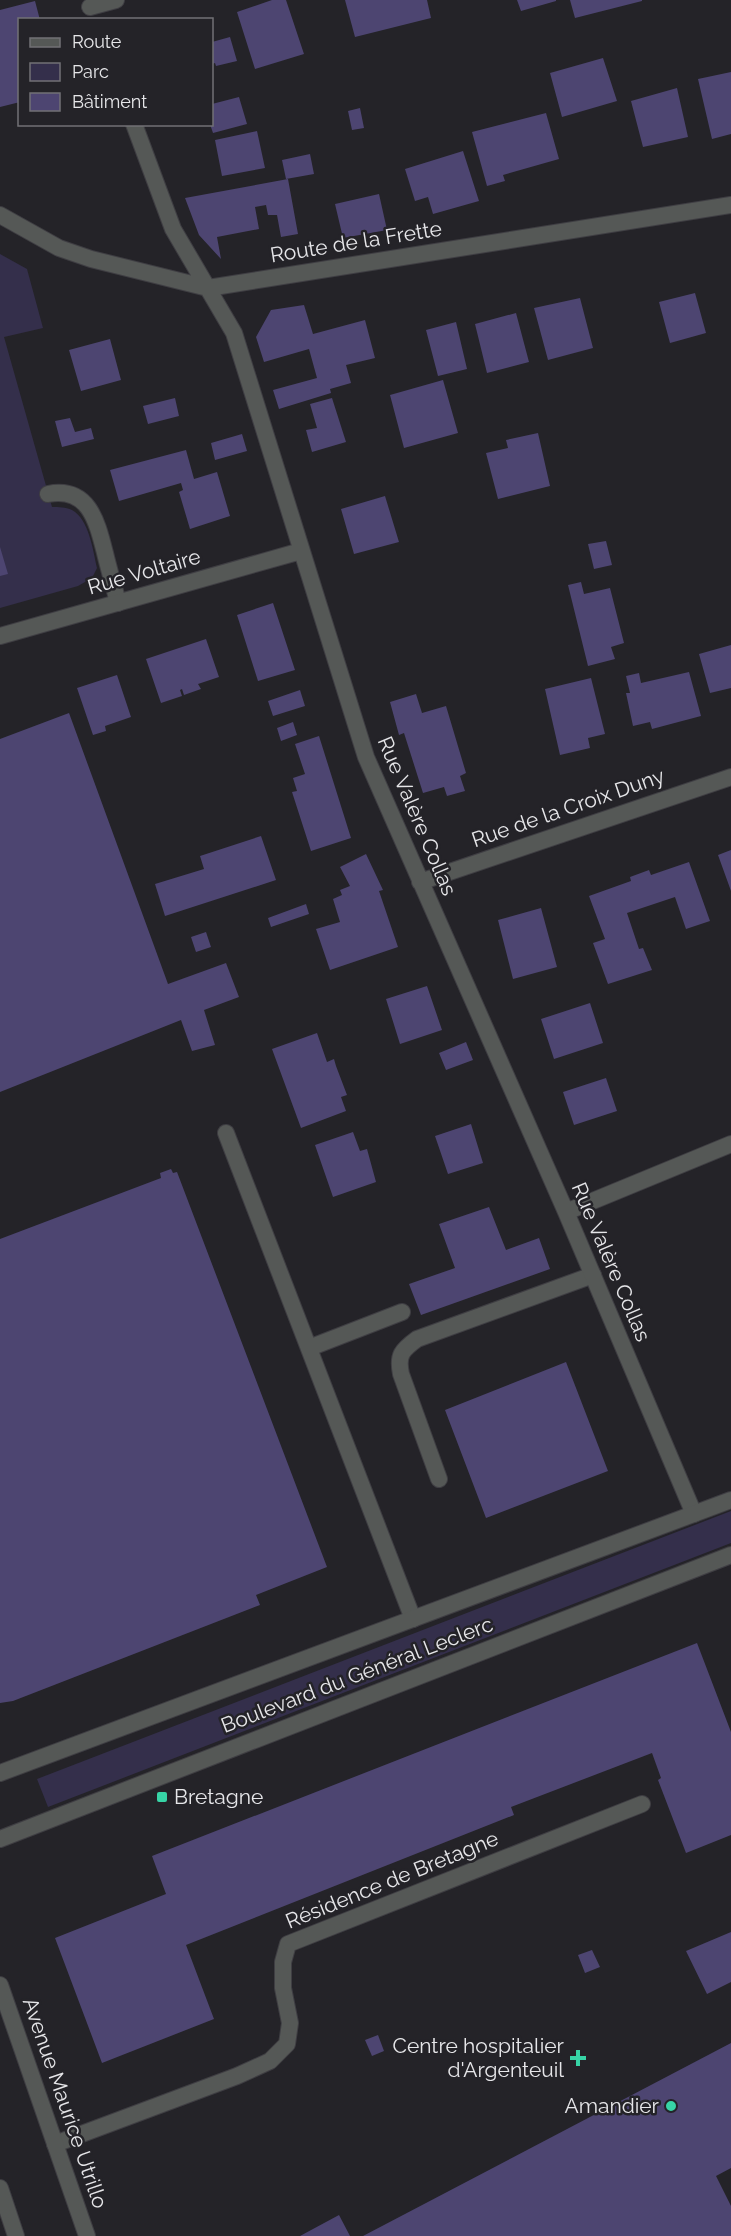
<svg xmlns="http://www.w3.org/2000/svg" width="731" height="2236" font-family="Raleway,sans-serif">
<rect width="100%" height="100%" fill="#242328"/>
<path fill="#342f4b" d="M0 254 27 269 43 328 4 337 52 507C59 507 65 507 72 510 89 519 93 551 97 568L92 578 78 586 0 608Z
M731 1511V1543L48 1807 37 1779Z"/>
<path fill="#4d4571" d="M272 0H286L304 54 255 69 237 12Z
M345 0H427L431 18 355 37Z
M517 0H556V1L521 11Z
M570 0H642V1L575 18Z
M35 1 40 20H20V102L0 107V10Z
M230 37 237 61 216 66 215 63 212 64V42Z
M603 58 617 101 562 117 550 73Z
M731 72V134L712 139 698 79Z
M677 88 688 137 643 147 631 101Z
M239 97 247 124 213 133 210 124H212V104Z
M360 108 364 128 352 130 348 111Z
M546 113 559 159 503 175 505 181 487 186 472 132Z
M257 131 265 168 222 176 215 140Z
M463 151 479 201 433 214 428 197 415 201 405 169Z
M310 154 314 174 286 179 282 160Z
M288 179 298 234 281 237 277 215H268L266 205 255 207 259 229 217 237 221 259 199 235 185 198Z
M379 194 387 230 343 238 335 204Z
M695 293 706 333 670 343 659 302Z
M580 298 593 348 548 360 534 308Z
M304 305 313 334 365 320 375 358 346 365 351 383 330 389 331 393 279 409 273 390 317 378 309 349 264 362 256 337 271 310Z
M516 313 529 362 487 373 475 324Z
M456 322 467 369 438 376 426 330Z
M110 339 121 380 81 391 69 350Z
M443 380 458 433 404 448 390 395Z
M175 398 179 416 148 424 143 406Z
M332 398 346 442 312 452 306 430 317 428 310 404Z
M70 418 75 432 91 428 94 439 62 447 55 421Z
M538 433 550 486 498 499 486 453 508 448 506 440Z
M242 434 247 451 215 460 211 443Z
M186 450 194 479 217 472 230 516 190 529 179 492 183 490 181 483 119 501 110 470Z
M385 496 399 542 354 554 341 509Z
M606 541 612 565 594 569 588 544Z
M0 547 8 574 0 576Z
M581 582 584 594 610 588 624 643 611 647 615 659 588 666 568 585Z
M273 603 295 670 258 681 237 615Z
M206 639 219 677 198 684 201 689 184 695 182 689 180 690 182 696 161 703 146 659Z
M731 645V688L710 693 699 654Z
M689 672 701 716 652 729 650 722 633 726 626 693H630L626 676 639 673 641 683Z
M117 675 131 717 105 726 106 731 93 735 77 688Z
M591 678 605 734 588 738 590 748 560 755 545 689Z
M300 690 305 706 273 716 268 701Z
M416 694 422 713 446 706 466 773 460 776 465 791 447 796 444 787 423 793 404 733 399 735 390 702Z
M69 713 168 984 226 963 239 997 204 1010 215 1045 192 1051 181 1020 0 1092V739Z
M293 722 297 735 281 741 277 728Z
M319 736 351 838 311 851 292 792 297 791 293 778 305 774 295 744Z
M261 836 276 880 165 916 155 884 204 869 200 856Z
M731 850V891L718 855Z
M366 854 383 890 379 891 398 947 330 970 316 929 340 922 333 899 342 895 340 890 350 886 340 867Z
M689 862 710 921 686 929 675 897 627 913 639 949 643 948 652 970 608 984 593 943 605 939 589 896 631 881 630 877 649 870 651 875Z
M306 904 309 914 271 927 268 918Z
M541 908 557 967 513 979 498 920Z
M206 932 211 947 196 952 191 937Z
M427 986 442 1030 400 1044 386 999Z
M590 1003 603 1043 554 1059 541 1019Z
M317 1033 327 1062 334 1059 336 1066 347 1095 341 1097 346 1111 301 1128 272 1049Z
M466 1042 473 1060 446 1070 439 1053Z
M606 1078 617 1111 574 1125 563 1092Z
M471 1124 483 1163 448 1174 435 1136Z
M353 1132 360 1151 367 1149 376 1182 333 1197 315 1145Z
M171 1169 173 1173 177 1172 327 1567 256 1595 260 1605 13 1701 0 1703V1239L161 1178 160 1173Z
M489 1207 506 1250 539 1238 550 1269 421 1315 409 1284 455 1268 439 1224Z
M566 1362 608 1471 486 1518 445 1410Z
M697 1643 731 1732V1835L686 1853 658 1780 661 1778 652 1753 511 1807 514 1815 186 1945 214 2019 102 2063 55 1938 166 1894 152 1856Z
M731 1932V1982L707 1994 686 1951Z
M592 1950 600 1967 585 1973 578 1955Z
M378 2035 384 2051 372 2056 365 2040Z
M731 2043V2168L716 2176 731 2206V2236H363Z
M339 2215 350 2236H300Z"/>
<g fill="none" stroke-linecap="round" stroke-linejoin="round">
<defs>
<path id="service" d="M48 494C89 486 97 522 105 553 109 570 114 586 118 603
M226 1133 413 1619
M309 1348 402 1312
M439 1479 401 1374C397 1355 402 1350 417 1339L593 1275
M55 2144 237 2076 270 2061 287 2044 290 2023 283 1988V1962L288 1944 642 1804"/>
<path id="minor" d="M90 7 116 0
M134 124 173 229 234 333 366 757 566 1212 694 1514
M0 215 59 248 91 259 208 288 731 205
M0 636 301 551
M420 882 731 777
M566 1212 731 1144"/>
<path id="tertiary" d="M0 1773 731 1500
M0 1839 731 1555
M0 1985 87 2236
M0 2188 16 2236"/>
</defs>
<use href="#service" stroke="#3f3e43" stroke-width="18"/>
<use href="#minor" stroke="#3f3e43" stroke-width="18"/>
<use href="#tertiary" stroke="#3f3e43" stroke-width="18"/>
<use href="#service" stroke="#555856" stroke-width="16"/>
<use href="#minor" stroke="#555856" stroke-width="16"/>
<use href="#tertiary" stroke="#555856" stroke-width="16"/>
</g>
<g fill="#37d4a6" stroke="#242328" stroke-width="2">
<rect x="156" y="1791" width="12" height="12" rx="3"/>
<path d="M575 2049h6v6h6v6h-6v6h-6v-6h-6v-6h6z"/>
<circle cx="671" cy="2106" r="6"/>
</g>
<g text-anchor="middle" stroke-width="5" stroke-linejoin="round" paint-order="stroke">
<g font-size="21" fill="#e6e6e9" stroke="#242328">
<text transform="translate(356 242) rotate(-9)" y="7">Route de la Frette</text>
<text transform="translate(144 572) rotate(-16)" y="7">Rue Voltaire</text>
<text transform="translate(568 808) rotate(-19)" y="7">Rue de la Croix Duny</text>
<text transform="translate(417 816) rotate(67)" y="7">Rue Valère Collas</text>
<text transform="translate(611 1262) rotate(67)" y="7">Rue Valère Collas</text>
<text transform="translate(357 1675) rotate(-21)" y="7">Boulevard du Général Leclerc</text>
<text transform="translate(392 1880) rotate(-22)" y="7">Résidence de Bretagne</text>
<text transform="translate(65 2103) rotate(71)" y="7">Avenue Maurice Utrillo</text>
</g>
<g font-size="21" fill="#e6e6e9" stroke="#242328" text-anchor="end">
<text x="174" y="1804" text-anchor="start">Bretagne</text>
<text x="564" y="2053">Centre hospitalier<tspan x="564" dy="24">d'Argenteuil</tspan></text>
<text x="659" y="2113">Amandier</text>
</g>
</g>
<rect x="18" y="18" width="195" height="108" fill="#242328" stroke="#727175" stroke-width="1.5"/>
<rect x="30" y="38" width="30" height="9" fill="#555856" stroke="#727175" stroke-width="1.5"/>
<text x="72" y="48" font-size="18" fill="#e6e6e9">Route</text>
<rect x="30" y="63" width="30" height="18" fill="#342f4b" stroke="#727175" stroke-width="1.5"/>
<text x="72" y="78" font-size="18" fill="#e6e6e9">Parc</text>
<rect x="30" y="93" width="30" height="18" fill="#4d4571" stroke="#727175" stroke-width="1.5"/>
<text x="72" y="108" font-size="18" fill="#e6e6e9">Bâtiment</text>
</svg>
